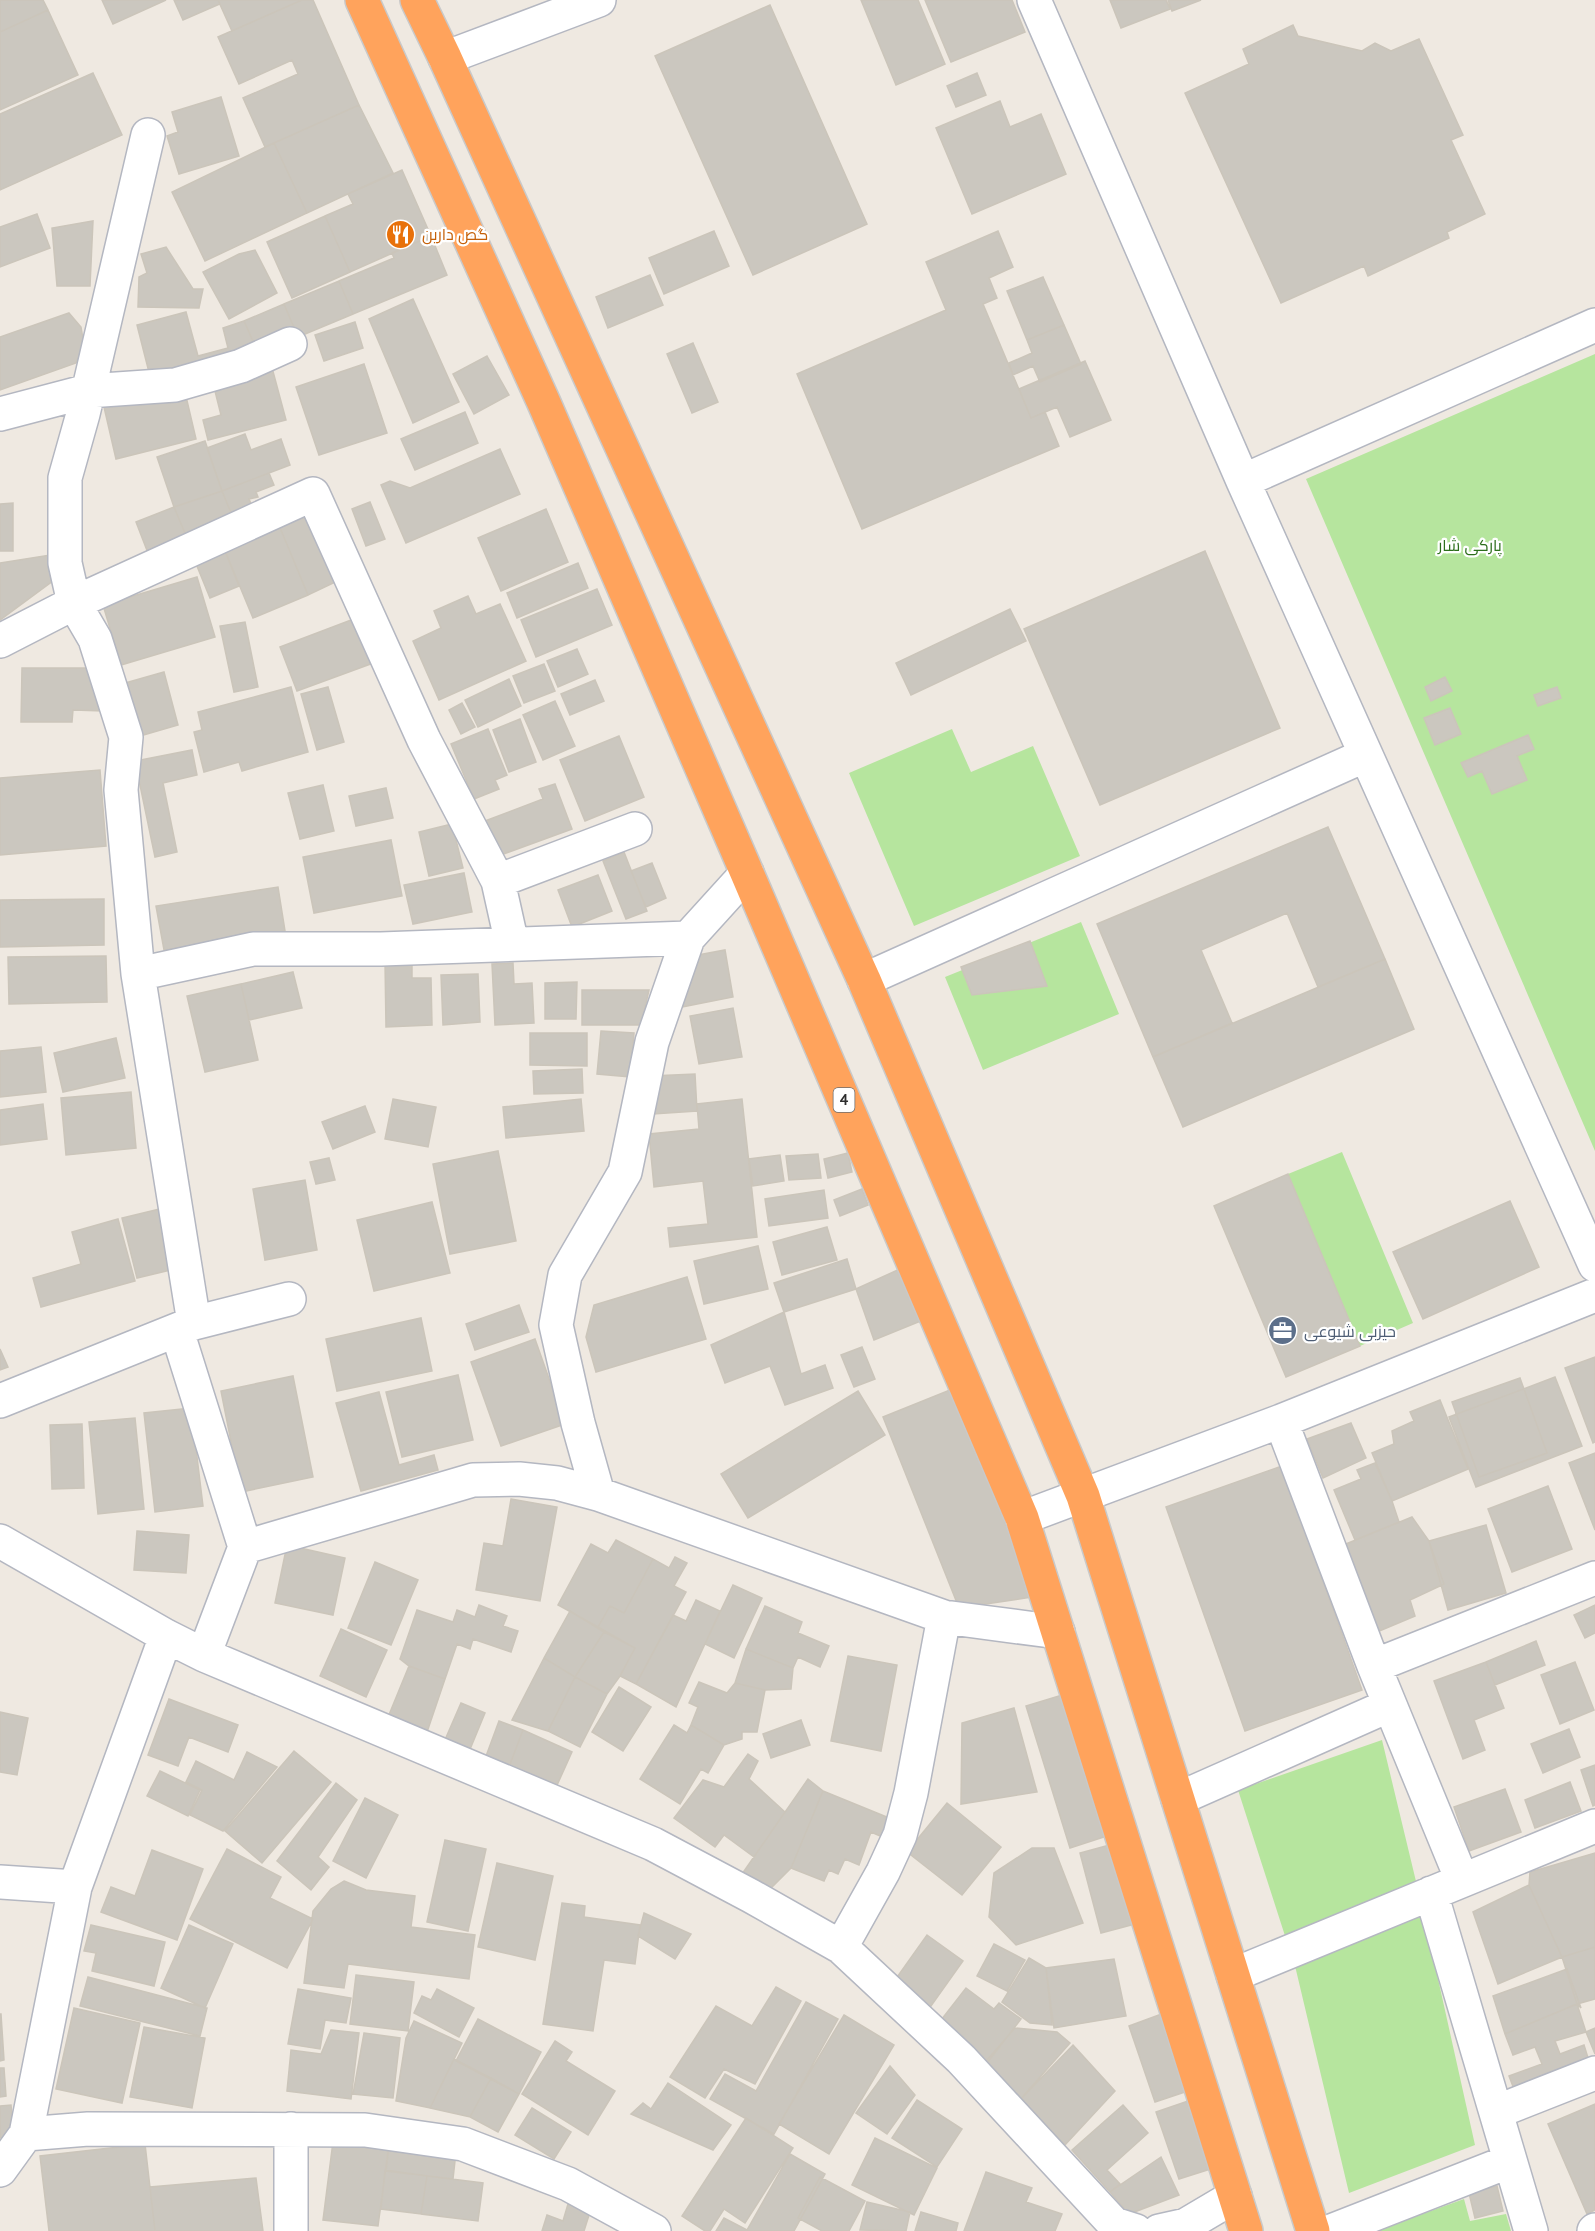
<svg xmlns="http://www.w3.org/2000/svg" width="1595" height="2231" font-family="'PT Sans',Cairo,sans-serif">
<rect width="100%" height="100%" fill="#efe9e1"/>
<path fill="#b6e59e" d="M1595 354V1151L1306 479Z
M952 729 971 772 1033 746 1080 856 914 926 849 773Z
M1081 922 1119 1014 983 1070 945 977Z
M1342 1152 1413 1323 1360 1346 1288 1174Z
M1382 1740 1420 1898 1475 2145 1349 2193 1296 1970 1238 1790Z
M1464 2199 1470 2221 1506 2214 1511 2231H1375Z"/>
<path fill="#cbc7bf" stroke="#cbc5ba" stroke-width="1.5" d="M0 0H43L48 10 0 32Z
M102 0H166L113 24Z
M174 0H218L220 4 183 20Z
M218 0H302L232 31Z
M302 0H313L359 105 265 147 243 98 298 74 292 60 239 84 218 37Z
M861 0H918L945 64 896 85Z
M925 0H1012L1025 32 951 62Z
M1110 0H1166L1170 9 1121 28Z
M1168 0H1201L1172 11Z
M770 5 867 224 753 275 655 56Z
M48 10 78 75 0 110V32Z
M1293 25 1298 36 1362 51 1375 43 1391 51 1419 39 1463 135 1451 140 1485 214 1447 232 1449 238 1368 276 1364 266 1281 303 1185 93 1249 64 1243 49Z
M93 73 122 135 0 190V114Z
M977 73 986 95 956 107 947 86Z
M221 97 239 156 179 174 167 136 178 132 172 112Z
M1000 101 1010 127 1041 114 1066 174 972 214 936 128Z
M359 105 393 173 307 213 274 143Z
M274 143 307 213 205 261 172 192Z
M402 170 431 236 350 272 325 216 353 204 348 194Z
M37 214 50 248 0 267V227Z
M325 216 350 272 292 298 267 242Z
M93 221 90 286H57L52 228Z
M714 231 729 266 664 294 649 258Z
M998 231 1013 267 989 278 997 298 983 304 1031 418 1045 412 1059 446 862 529 797 374 946 310 926 262Z
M431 236 447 275 353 314 339 281 394 258 392 253Z
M166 247 193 289H203L199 308 138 307 139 277 147 273 141 254Z
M255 250 277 293 229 319 203 272 239 254Z
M650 275 663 305 608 328 596 297Z
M1043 277 1064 325 1027 340 1007 291Z
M339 281 353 314 298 337 284 304Z
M413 299 459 402 413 423 369 319Z
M284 304 298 337 259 355 244 321Z
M186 312 198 356 228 348 223 328 244 321 259 355 152 384 137 325Z
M69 313 81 327 84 345 76 363 0 390V337Z
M355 322 363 348 324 361 315 335Z
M1064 325 1081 364 1040 382 1033 366 1013 375 1009 363 1032 353 1027 340Z
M693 343 718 402 692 413 667 354Z
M487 356 509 395 474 414 453 374Z
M1085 361 1111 420 1070 437 1057 407 1031 418 1019 389Z
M271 364 286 420 208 440 203 420 221 415 212 379Z
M364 364 387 433 319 455 296 387Z
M184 388 196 439 116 459 104 407Z
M465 412 478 443 415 470 401 439Z
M245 434 251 450 281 439 290 465 222 491 207 448Z
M205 441 222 491 174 507 157 457Z
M500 449 520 494 406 543 381 485 390 481 410 488Z
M269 473 274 485 256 492 258 497 249 499 253 509 234 520 222 491Z
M222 491 234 520 187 538 174 507Z
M312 502 344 578 308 595 276 518Z
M370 502 385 539 366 546 352 509Z
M13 503V551H0V504Z
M174 507 187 538 148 553 136 522Z
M546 509 568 562 501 591 478 538Z
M276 518 308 595 253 618 221 541Z
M221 541 239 586 210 598 192 554Z
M1205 551 1280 728 1100 805 1024 629Z
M50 555 53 581 0 620V563Z
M578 563 588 588 517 618 507 593Z
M197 577 215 637 121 665 103 605Z
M597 589 612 625 536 657 521 620Z
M468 596 476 614 500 604 526 661 439 700 413 641 441 628 434 611Z
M1010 609 1026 641 911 695 896 663Z
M359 617 376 662 297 691 280 647Z
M245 622 258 687 234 692 220 626Z
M577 649 588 674 558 687 547 661Z
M544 664 555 691 524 703 513 676Z
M22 668H93L103 711 73 710 72 722H21Z
M164 672 178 725 133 738 118 685Z
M1445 677 1452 691 1431 701 1425 687Z
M509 679 521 706 478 727 465 700Z
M595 680 604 701 570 715 561 694Z
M291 687 308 752 242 771 239 762 204 772 194 732 202 730 198 712Z
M328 687 344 742 317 750 301 694Z
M1557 687 1561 698 1538 706 1534 695Z
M555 701 575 746 543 760 523 715Z
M462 703 475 727 461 734 449 710Z
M1450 708 1461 734 1435 745 1424 718Z
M520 719 536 762 509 772 493 730Z
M488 729 507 775 495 780 499 789 474 799 451 744Z
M1528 735 1534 749 1517 756 1527 780 1492 794 1482 771 1468 777 1461 763Z
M619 736 644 797 585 821 560 760Z
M192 750 197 775 163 783 177 852 155 857 135 761Z
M100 770 106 846 0 855V778Z
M555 784 572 829 498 856 485 821 543 799 539 789Z
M323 785 334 831 300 839 288 793Z
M386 788 393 818 356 826 349 796Z
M452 824 463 868 429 876 419 832Z
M1328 827 1385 959 1318 987 1287 913 1201 950 1232 1023 1153 1057 1097 924Z
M391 840 402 896 314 913 303 857Z
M624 852 647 911 626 919 603 861Z
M652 863 666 898 646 907 631 871Z
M464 873 472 912 413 924 404 885Z
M598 875 612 911 572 927 558 890Z
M278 887 285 931 164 950 156 906Z
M104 899V945L0 947V900Z
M1030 941 1047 986 972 995 961 967Z
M725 950 733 997 682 1007 693 956Z
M106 956 107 1002 9 1004 8 957Z
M1385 959 1414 1029 1183 1127 1153 1057Z
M385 962H412V978H431L432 1025 386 1027Z
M513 963 514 984 532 983 534 1023 495 1025 492 964Z
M293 972 302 1008 249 1020 241 984Z
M478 974 480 1022 443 1025 441 975Z
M577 982 576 1019H545V983Z
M241 984 258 1060 205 1072 187 996Z
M582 990H649L641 1025H582Z
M733 1008 742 1057 699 1064 690 1016Z
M601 1031 634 1033 630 1077 597 1074Z
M530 1033H587V1066L530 1065Z
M116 1038 125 1078 63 1092 54 1053Z
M41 1047 46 1092 0 1097V1051Z
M582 1069 583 1093 534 1094 533 1071Z
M695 1074 697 1111 653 1114 651 1076Z
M131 1092 136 1148 66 1155 61 1098Z
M393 1099 436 1107 428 1147 385 1139Z
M581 1099 584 1131 506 1138 503 1107Z
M742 1099 757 1237 670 1247 668 1228 708 1224 703 1181 654 1187 649 1134 699 1129 697 1104Z
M43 1104 47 1139 0 1145V1110Z
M365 1106 375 1132 333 1149 322 1122Z
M498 1151 516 1241 450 1254 433 1164Z
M848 1153 852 1172 828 1178 824 1159Z
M818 1154 821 1178 789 1180 786 1156Z
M780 1155 784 1181 753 1186 749 1159Z
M329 1158 335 1180 316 1184 310 1162Z
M1288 1174 1360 1346 1286 1377 1214 1206Z
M305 1180 317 1250 265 1260 253 1189Z
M862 1189 868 1205 840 1216 834 1200Z
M824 1190 828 1218 769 1226 765 1199Z
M1510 1201 1539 1267 1423 1319 1393 1252Z
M432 1202 450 1273 374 1291 357 1220Z
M164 1208 179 1268 137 1278 122 1218Z
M118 1219 135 1281 41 1307 33 1278 81 1264 72 1232Z
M827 1227 837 1260 782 1275 773 1242Z
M758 1246 768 1289 704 1304 694 1261Z
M847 1259 856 1289 784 1312 774 1283Z
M902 1268 923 1320 874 1340 856 1289Z
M687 1277 706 1339 596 1372 586 1337 594 1305Z
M519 1305 529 1332 475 1350 466 1324Z
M784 1312 801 1374 825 1365 833 1388 785 1405 770 1366 725 1383 711 1345Z
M421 1318 432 1371 337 1391 326 1339Z
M535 1339 565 1424 501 1446 471 1362Z
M862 1347 875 1379 854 1387 841 1355Z
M0 1349 8 1367 0 1370Z
M1595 1357V1442L1593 1443 1565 1368Z
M458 1375 473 1440 402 1457 386 1392Z
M293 1376 313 1477 241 1492 221 1391Z
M1555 1377 1582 1446 1476 1487 1449 1417Z
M1520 1378 1547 1453 1479 1477 1452 1402Z
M955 1388 1039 1596 959 1608 883 1417Z
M858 1391 885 1435 748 1518 721 1474Z
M379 1392 399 1465 434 1455 438 1470 361 1491 336 1403Z
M1440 1400 1468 1469 1392 1501 1372 1453 1394 1444 1392 1431 1414 1421 1410 1412Z
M191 1408 203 1506 155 1512 144 1413Z
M135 1418 144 1509 98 1514 89 1422Z
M1351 1423 1366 1458 1323 1478 1307 1439Z
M82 1424 84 1488 52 1489 50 1425Z
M1595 1453V1530L1569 1463Z
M1375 1463 1392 1501 1399 1522 1355 1540 1334 1490 1361 1479 1357 1470Z
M1282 1466 1362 1690 1245 1731 1166 1507Z
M1548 1486 1572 1549 1512 1572 1488 1509Z
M511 1499 557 1507 540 1601 476 1590 484 1543 503 1546Z
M1412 1517 1429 1541 1444 1584 1410 1600 1415 1616 1377 1632 1341 1546Z
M1486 1525 1506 1593 1448 1610 1429 1541Z
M137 1531 189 1535 186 1573 134 1570Z
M616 1540 653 1559 624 1613 610 1606 598 1627 558 1605 591 1544 608 1553Z
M287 1545 345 1558 333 1615 275 1603Z
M675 1557 687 1563 674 1586 686 1592 636 1684 620 1676 635 1648 598 1627 610 1606 624 1613 653 1559 669 1568Z
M375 1562 418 1580 391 1645 348 1628Z
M733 1585 762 1598 734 1658 705 1644Z
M696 1600 720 1611 676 1707 636 1684 673 1615 686 1621Z
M479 1605 507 1616 503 1626 518 1631 511 1652 473 1639 470 1649 457 1644 445 1679 409 1666 400 1659 417 1610 453 1622 457 1610 475 1617Z
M1595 1605V1633L1585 1638 1574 1615Z
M765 1606 802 1622 798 1633 829 1646 820 1667 798 1657 793 1668 746 1649Z
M570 1611 604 1632 575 1677 544 1658Z
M341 1629 387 1650 366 1697 320 1676Z
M604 1632 635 1648 620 1676 607 1694 575 1677Z
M1536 1641 1545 1665 1495 1685 1486 1662Z
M746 1649 793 1668 791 1689 765 1690 735 1683Z
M848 1656 897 1665 881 1751 831 1741Z
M544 1658 575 1677 548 1731 512 1720Z
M1486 1662 1504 1708 1474 1720 1485 1750 1463 1759 1434 1681Z
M1575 1662 1594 1710 1560 1724 1541 1675Z
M409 1666 445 1679 425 1738 386 1722Z
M575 1677 607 1694 580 1747 548 1731Z
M699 1682 727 1693 735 1683 765 1690 757 1732H742V1739L724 1745 691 1725 698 1707 689 1703Z
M619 1687 651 1707 623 1751 592 1732Z
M1069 1693 1113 1834 1070 1848 1026 1706Z
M169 1699 238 1725 228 1752 189 1737 178 1766 148 1755Z
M461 1703 485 1713 466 1759 441 1749Z
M1014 1708 1037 1792 961 1804 962 1723Z
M0 1712 28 1718 17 1775 0 1772Z
M801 1720 810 1745 771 1758 763 1734Z
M499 1721 523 1730 506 1775 482 1767Z
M674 1725 687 1733 691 1725 724 1745 708 1773 701 1769 680 1804 640 1779Z
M1569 1729 1580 1757 1543 1773 1531 1744Z
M523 1730 572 1752 553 1794 506 1775Z
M294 1751 331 1782 262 1863 225 1831Z
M247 1752 277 1767 223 1831 190 1815 202 1790 186 1782 196 1761 234 1780Z
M748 1754 758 1761 749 1779 785 1812 754 1857 724 1835 715 1847 674 1818 703 1780 724 1787Z
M1595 1765V1805L1593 1806 1581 1770Z
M160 1771 200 1790 188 1816 147 1796Z
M808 1779 823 1791 791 1868 769 1890 742 1874Z
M1570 1782 1581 1811 1535 1828 1525 1800Z
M336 1783 357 1800 318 1857 329 1867 311 1890 277 1861Z
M1505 1789 1521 1832 1469 1851 1454 1807Z
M823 1791 894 1820 887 1839 871 1832 859 1865 845 1859 838 1874 829 1870 824 1881 791 1868Z
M365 1798 398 1815 366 1878 333 1861Z
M947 1803 1001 1847 962 1895 907 1852Z
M445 1840 486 1849 468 1931 427 1922Z
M1117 1843 1139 1923 1101 1933 1080 1853Z
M1032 1848H1054L1083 1923 1016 1945 989 1917 994 1873Z
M227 1849 281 1877 270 1898 313 1919 287 1968 190 1919Z
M152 1850 203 1869 177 1940 101 1912 111 1887 135 1896Z
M1595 1853V1947L1562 1957 1529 1885 1530 1872Z
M497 1863 553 1876 535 1960 478 1947Z
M344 1881 366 1890 415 1896 411 1927 475 1935 469 1979 348 1964 344 1988 304 1983 313 1911 331 1889Z
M1529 1885 1562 1957 1498 1984 1473 1912Z
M562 1903 585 1906 584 1917 640 1925 635 1964 604 1960 593 2031 543 2024Z
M644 1913 691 1934 675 1959 638 1936Z
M91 1925 165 1942 154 1986 92 1971 96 1953 84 1951Z
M189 1925 233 1944 205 2008 161 1988Z
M927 1935 963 1961 926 2013 890 1987Z
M994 1944 1025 1960 1007 1991 977 1976Z
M1595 1947V1999L1577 2004 1562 1957Z
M1029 1958 1046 1968 1052 2025 1030 2023 1002 2002Z
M1114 1959 1126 2016 1054 2028 1046 1968Z
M1567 1969 1581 2008 1577 2004 1505 2034 1493 1996Z
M356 1975 414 1982 408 2031 350 2024Z
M88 1977 207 2008 200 2036 80 2006Z
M776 1987 801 2001 755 2084 724 2069 705 2098 670 2077 716 2006 752 2026Z
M966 1988 994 2009 999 2003 1021 2019 984 2067 934 2029Z
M298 1989 351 1998 346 2023 325 2020 320 2049 288 2044Z
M437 1989 474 2008 459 2037 414 2013 422 1996 431 2000Z
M806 2002 838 2019 774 2134 710 2099 725 2074 756 2091Z
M1577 2004 1586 2032 1555 2041 1560 2054 1584 2045 1589 2061 1514 2089 1509 2076 1542 2064 1535 2047 1513 2055 1505 2034Z
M74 2008 140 2023 122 2103 56 2089Z
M1167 2012 1194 2089 1155 2102 1129 2026Z
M1 2014 4 2060 0 2061V2014Z
M844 2015 894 2045 829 2154 779 2124Z
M478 2019 541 2052 519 2094 456 2061Z
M414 2021 462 2043 430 2108 396 2101 406 2038Z
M144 2027 205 2038 192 2108 130 2097Z
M1015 2028 1057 2032 1070 2043 1018 2102 979 2069Z
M1595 2028V2054L1586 2032Z
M331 2030 359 2033 351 2099 287 2091 291 2050 321 2054Z
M364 2033 400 2038 393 2098 353 2094Z
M555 2041 572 2052 566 2061 615 2091 588 2135 522 2094Z
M1073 2045 1115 2091 1065 2145 1020 2100Z
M454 2059 491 2078 470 2117 430 2108Z
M890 2066 915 2095 887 2134 856 2113Z
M0 2068H4L6 2096 0 2097Z
M491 2078 519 2094 498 2132 470 2117Z
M668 2083 731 2125 713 2150 631 2114 643 2103 651 2109Z
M1197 2098 1220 2166 1179 2179 1156 2112Z
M917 2100 962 2129 937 2167 892 2138Z
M1595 2104V2210L1587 2214 1548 2124Z
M11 2105 14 2137 0 2138V2106Z
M1123 2105 1148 2133 1107 2170 1120 2184 1110 2192 1072 2150Z
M532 2108 571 2132 554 2159 515 2135Z
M746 2118 793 2148 745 2223 724 2209 710 2231H705L682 2216Z
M334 2134 389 2144 378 2226 323 2220Z
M875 2138 937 2168 914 2215 852 2185Z
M145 2144 155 2231H49L40 2156Z
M389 2144 456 2152 453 2179 386 2171Z
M790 2154 825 2174 794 2231H716L724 2218 747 2230Z
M1161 2157 1179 2195 1129 2214 1110 2192Z
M385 2170 427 2176 421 2214 381 2209Z
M986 2172 1032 2188 1026 2202 1062 2214 1055 2231H964Z
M427 2176 483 2183 478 2221 421 2214Z
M820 2177 865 2201 849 2231H822L798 2218Z
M256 2178 263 2231H155L150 2187Z
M1497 2186 1503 2211 1475 2218 1469 2193Z
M867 2202 910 2212 906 2231 860 2230Z
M568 2204 590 2212 584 2231H542L547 2215 563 2221Z
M921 2212 958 2223 956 2231H915Z"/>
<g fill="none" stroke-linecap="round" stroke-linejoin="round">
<defs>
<path id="minor" d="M1034 0 1243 481 1595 1265
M445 58 599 0
M148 135 83 414 65 478V563L74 603 95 639 126 737 121 790 138 974 194 1323
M0 414 88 391 175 385 241 366 290 344
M1243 481 1595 325
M0 641 74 603 313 494 424 740 498 881 512 944
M498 881 635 829
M138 974 253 949H381L688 938
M864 980 1366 755
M177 1331 245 1547 204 1655
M0 1401 194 1323 289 1299
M1281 1421 1374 1666 1462 1880
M598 1494 578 1423 556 1325 565 1275 625 1172 652 1042 688 938 747 873
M1022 1518 1281 1421 1595 1295
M0 1541 166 1636 204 1655 653 1844 751 1896 841 1947 961 2059 1114 2224 1136 2231
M245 1547 473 1480 519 1479 557 1483 598 1494 944 1617 1058 1632
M1374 1666 1595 1578
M1178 1799 1390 1705
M0 1882 75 1887
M1431 1893 1531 2231
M841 1947 883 1872 900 1835 911 1793 944 1617
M1233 1975 1595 1826
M1496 2112 1595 2073
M26 2134 88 2129 365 2130 463 2144 568 2184 654 2231
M0 2170 26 2134 75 1887 166 1636
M291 2231V2129
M1159 2231 1186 2225 1235 2196
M1331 2231 1510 2161
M1594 2231 1595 2230"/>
<path id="highway" d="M362 0 544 403 747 873 1022 1518 1246 2231
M417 0 445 58 864 980 1083 1496 1313 2231"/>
</defs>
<use href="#minor" stroke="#b4b7c1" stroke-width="36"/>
<use href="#highway" stroke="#c9c9c9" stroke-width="36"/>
<use href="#minor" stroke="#fff" stroke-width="33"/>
<use href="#highway" stroke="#ffa35c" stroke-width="33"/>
</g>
<defs>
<symbol id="restaurant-disc" viewBox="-11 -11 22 22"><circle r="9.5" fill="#e8710a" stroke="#fff"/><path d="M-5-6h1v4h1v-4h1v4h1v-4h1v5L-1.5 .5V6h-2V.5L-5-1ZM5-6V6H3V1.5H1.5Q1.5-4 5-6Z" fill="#fff"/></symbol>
<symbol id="office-disc" viewBox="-11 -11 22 22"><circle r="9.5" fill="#5c6f8a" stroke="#fff"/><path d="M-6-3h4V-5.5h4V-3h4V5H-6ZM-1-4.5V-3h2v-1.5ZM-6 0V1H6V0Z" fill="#fff"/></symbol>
</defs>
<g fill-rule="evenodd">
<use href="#restaurant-disc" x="384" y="218" width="33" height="33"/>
<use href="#office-disc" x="1266" y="1314" width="33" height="33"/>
</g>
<g text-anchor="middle" stroke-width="4.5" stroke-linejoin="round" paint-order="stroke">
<rect fill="#fff" stroke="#6d6d6d" stroke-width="1.5" x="833.5" y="1088" width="21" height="24" rx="4.5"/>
<g font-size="15" font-weight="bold" fill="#2e2e2e">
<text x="844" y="1105">4</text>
</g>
<g font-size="16" fill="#c56008" stroke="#fff" text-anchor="start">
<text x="422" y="240">گص دارین</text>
</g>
<g font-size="16" fill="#2c6e1b" stroke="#fff">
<text x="1470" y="551">پاركى شار</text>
</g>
<g font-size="16" fill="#4e5e75" stroke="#fff" text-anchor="start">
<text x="1304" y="1337">حیزبی شیوعی</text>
</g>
</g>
</svg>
